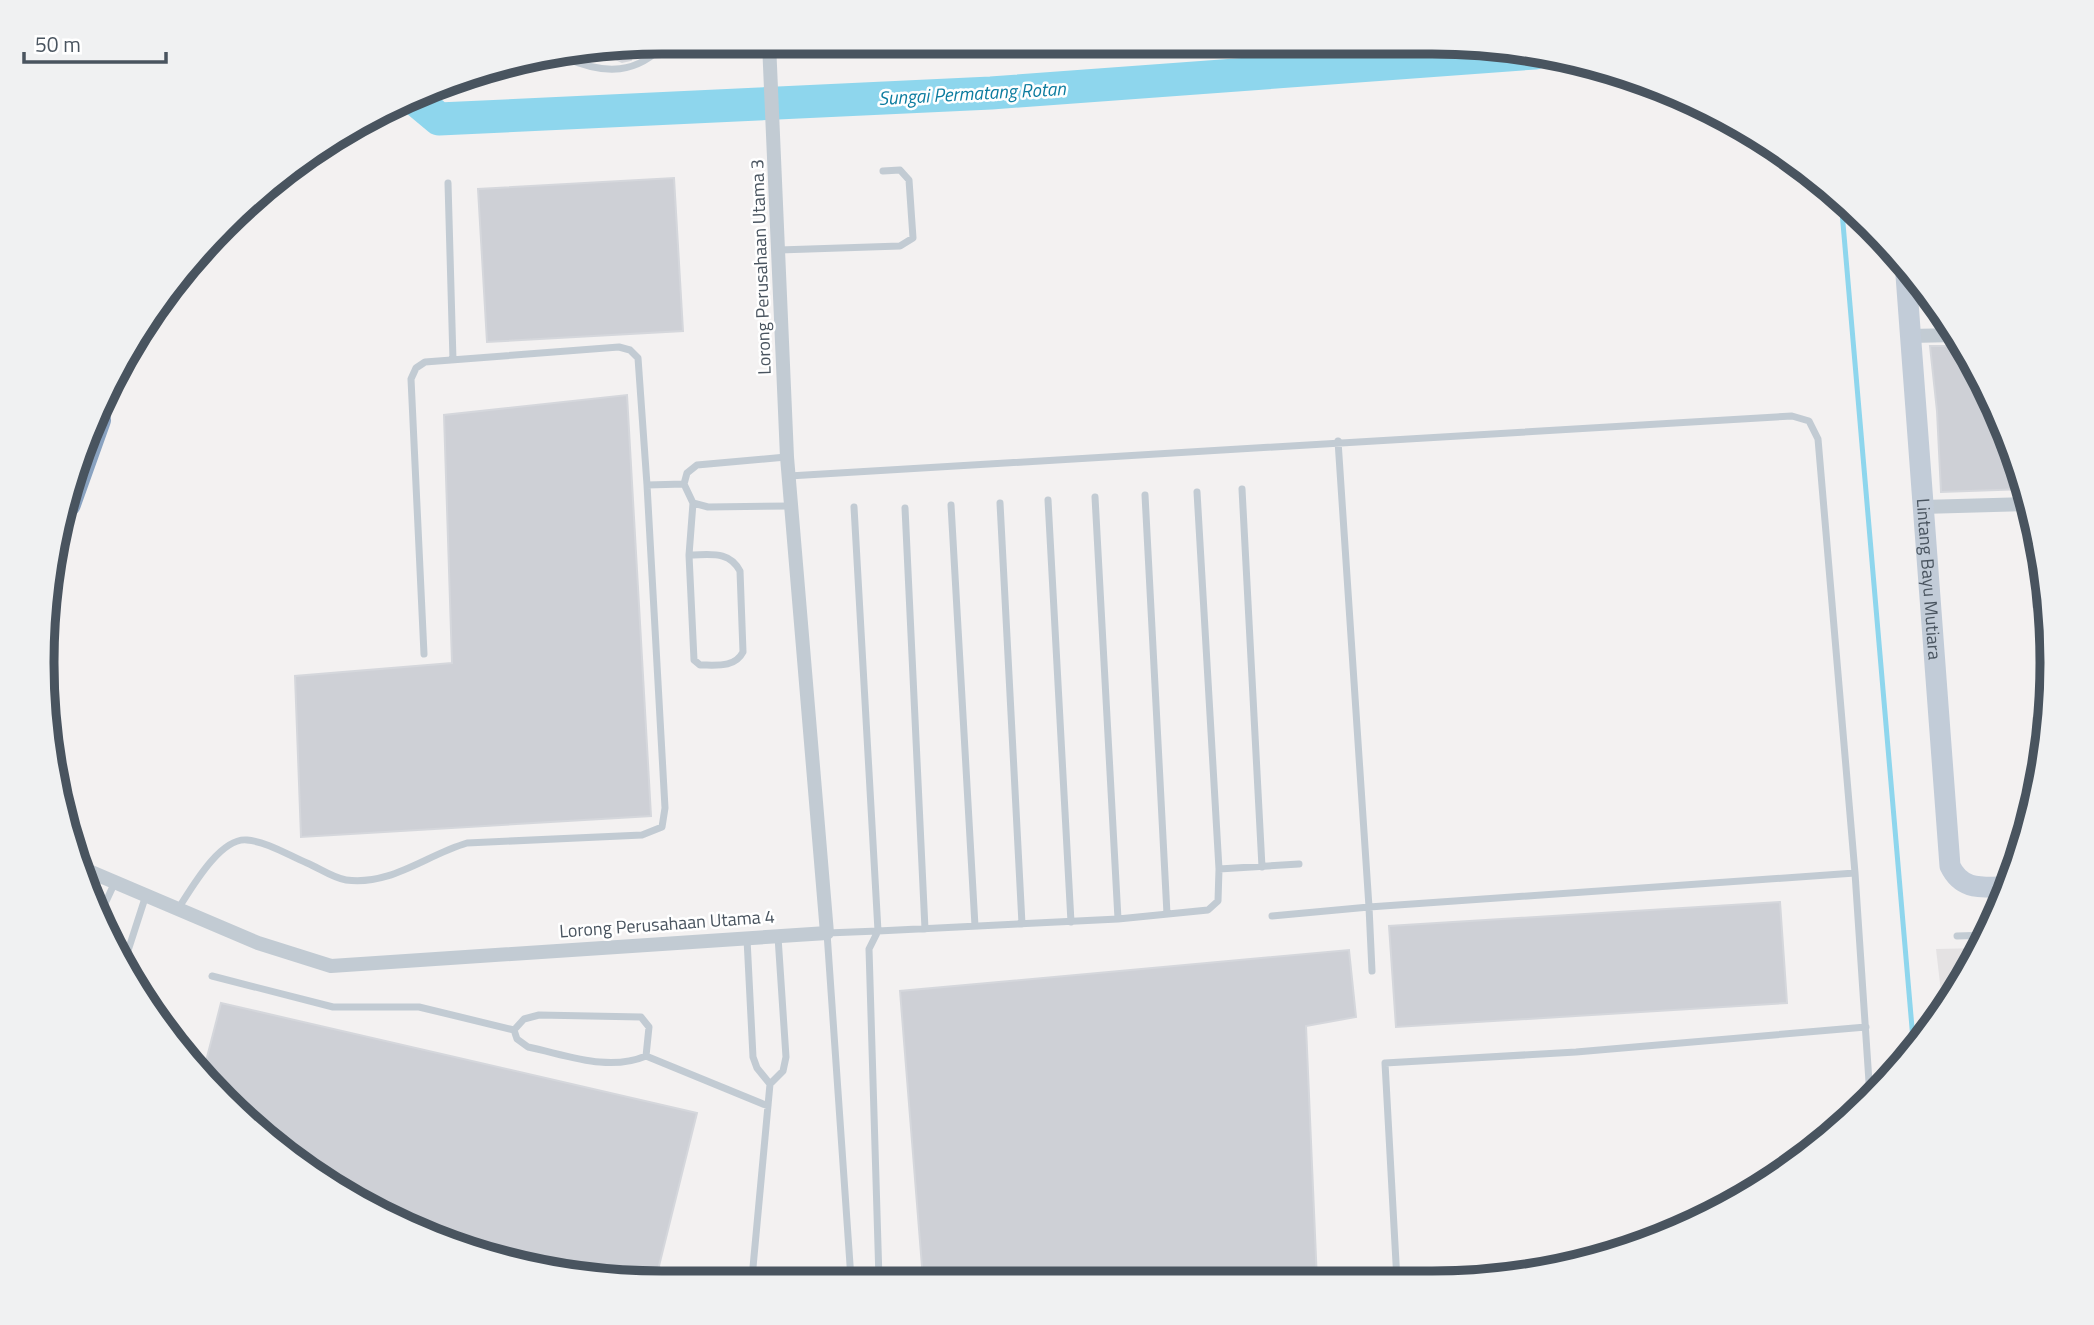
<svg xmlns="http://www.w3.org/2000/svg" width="2094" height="1325" font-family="'Titillium Web',sans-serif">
<rect width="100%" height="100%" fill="#f3f1f1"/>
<path fill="#e4e2e3" d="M1981 948 1943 1009 1936 949Z"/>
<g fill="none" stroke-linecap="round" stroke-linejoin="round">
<path stroke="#8ed6ed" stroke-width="5" d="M1841 200 1914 1051"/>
<path stroke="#8ed6ed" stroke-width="33" d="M415 99 439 119 991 93 1535 53"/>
</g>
<path fill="#ced0d6" stroke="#d5d7dc" stroke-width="2" d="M637 46 631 60 622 62 600 52Z
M674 178 683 331 487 342 478 189Z
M1930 346H1964L1969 353 2019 463 2025 489 1941 492 1937 411Z
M627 395 651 816 301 837 295 676 452 663 444 415Z
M1780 902 1787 1003 1396 1027 1389 926Z
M1349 950 1356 1017 1306 1026 1317 1281 923 1279 900 991Z
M221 1003 697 1113 656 1278H582L425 1236 284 1155 204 1069Z"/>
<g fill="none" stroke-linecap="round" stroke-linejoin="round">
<path stroke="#c2cbd3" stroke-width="7" d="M566 58C605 75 637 75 667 42
M448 183 453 360
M779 250 900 246 913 238 909 180 900 170 883 171
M1338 441 1369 907 1855 873
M789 476 1792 416 1809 421 1818 439 1855 873 1870 1097
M1242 489 1262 867
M1145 495 1167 914
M1095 497 1118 919
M1048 500 1071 922
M693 503 708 507 790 506
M1000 503 1022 924
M951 505 975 926
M905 508 925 929
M689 555C710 555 729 550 740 571L743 652C735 668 716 665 700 665L694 660 689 555 693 503 684 484 687 473 697 465 786 457
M424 654 411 379 416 368 425 362 619 347 630 350 638 358 647 485 684 484
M1219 869 1299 864
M178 909C191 889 220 837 247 840 268 842 288 855 307 863 319 868 333 878 346 880 391 886 426 855 467 843L642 835 662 827 665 808 647 485
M102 910 115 882
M1272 916 1369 907 1372 971
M1957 936 1989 935
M747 939 753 1057 757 1068 770 1084
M125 960 146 895
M212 976 333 1007H419L514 1030
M514 1030 517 1039 528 1047C567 1055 608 1072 646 1056L768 1106
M514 1030 524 1019 539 1015 641 1017 649 1027 646 1056
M752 1278 770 1084 783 1071 786 1057 778 937
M851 1279 827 933 878 931 854 507
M879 1279 869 949 878 931 1118 919 1208 910 1218 901 1219 869 1197 492
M1397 1281 1385 1063 1576 1052 1866 1027"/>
<path stroke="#c2cbd3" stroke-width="14" d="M1910 336 1956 335
M1922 507 2029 504
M84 869 258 943 331 966 827 933 787 457 769 43"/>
<path stroke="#c2ccd8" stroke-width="21" id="s1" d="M1905 262 1950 866C1962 891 1982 887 2007 887"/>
<path stroke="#89a2c0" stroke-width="26" d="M68 504 98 420"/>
</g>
<g text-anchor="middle" stroke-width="5" stroke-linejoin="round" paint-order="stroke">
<g font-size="18" fill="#49545f" stroke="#fff">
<text transform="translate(761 267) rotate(-92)" y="6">Lorong Perusahaan Utama 3</text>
<text dy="6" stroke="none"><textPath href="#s1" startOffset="318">Lintang Bayu Mutiara</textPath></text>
<text transform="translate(667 924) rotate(-4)" y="6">Lorong Perusahaan Utama 4</text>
</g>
<g font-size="19" font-style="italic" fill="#0c7c9f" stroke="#fff">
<text transform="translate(972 93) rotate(-3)" y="7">Sungai Permatang Rotan</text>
</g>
</g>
<path d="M0 0H2094V1325H0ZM662 54H1432A608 608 0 0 1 2040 662V663A608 608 0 0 1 1432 1271H662A608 608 0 0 1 54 663V662A608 608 0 0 1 662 54Z" fill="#f0f1f2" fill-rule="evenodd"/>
<path fill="none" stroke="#49545f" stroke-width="9" d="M662 54H1432A608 608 0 0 1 2040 662V663A608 608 0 0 1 1432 1271H662A608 608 0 0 1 54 663V662A608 608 0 0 1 662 54Z"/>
<path d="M24 52v10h142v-10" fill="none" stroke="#49545f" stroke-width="3.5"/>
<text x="35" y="52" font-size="21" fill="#49545f" stroke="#ffffff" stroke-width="5" paint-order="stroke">50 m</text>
</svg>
